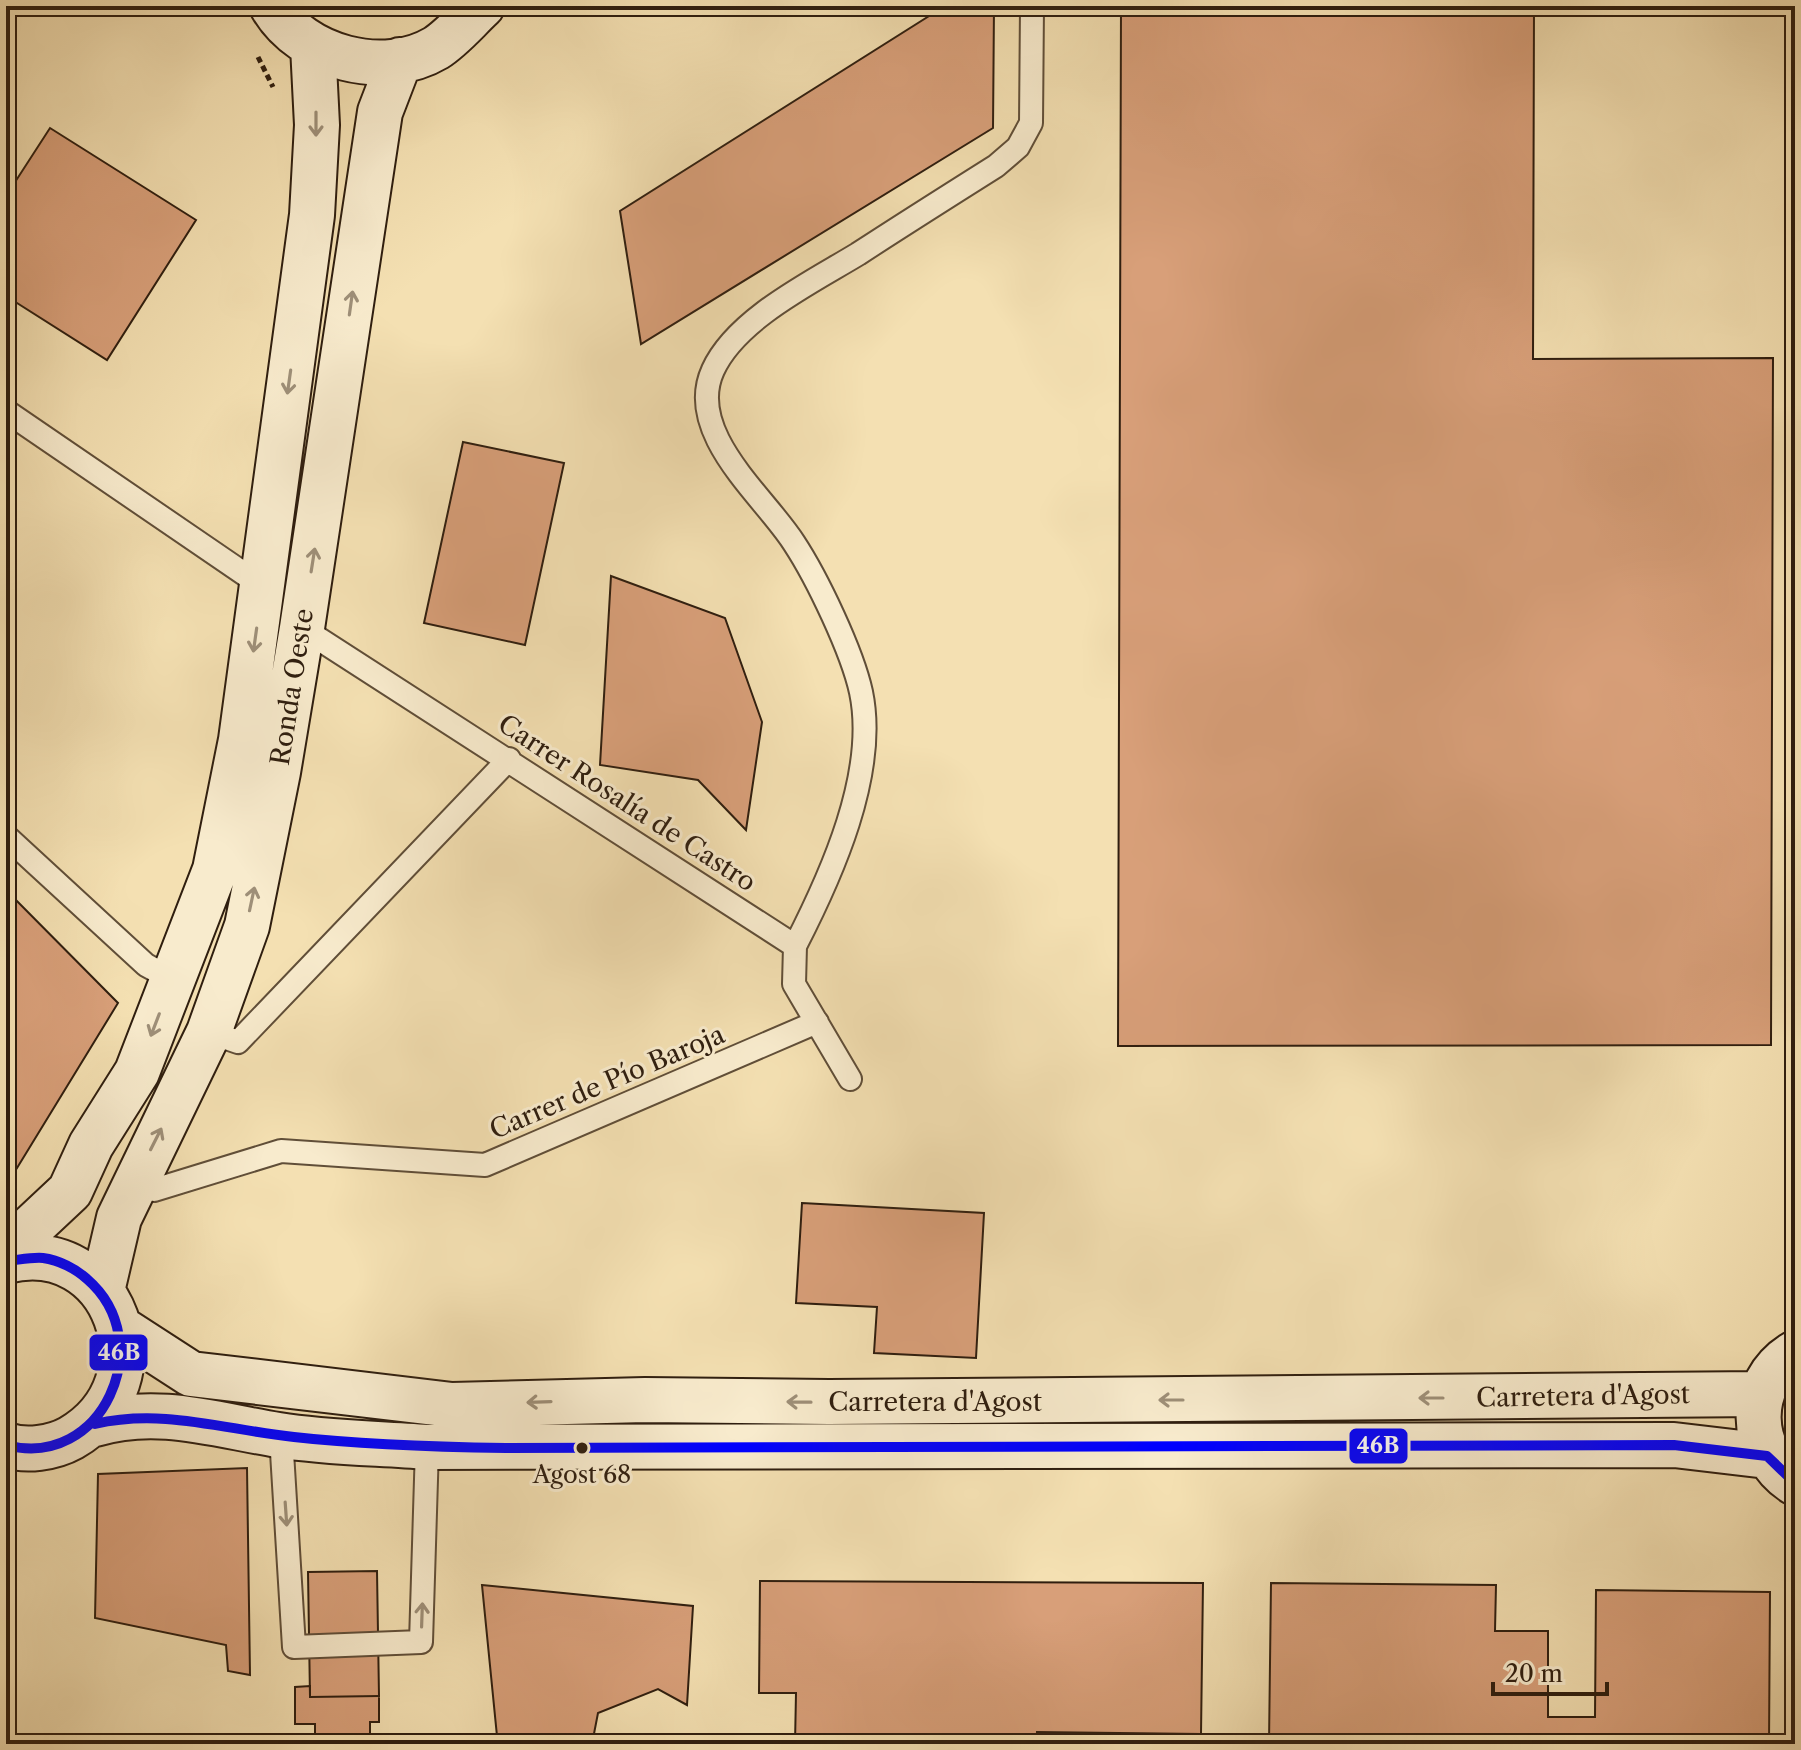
<svg xmlns="http://www.w3.org/2000/svg" width="1801" height="1750" font-family="'Libre Caslon Text',serif">
<rect width="100%" height="100%" fill="#f4e0b2"/>
<filter id="stains"><feTurbulence type="fractalNoise" baseFrequency=".0025" numOctaves="4"/><feColorMatrix values="0 0 0 0 .2 0 0 0 0 .09 0 0 0 0 .02 0 0 0 .5 -.17"/></filter>
<radialGradient id="worn" r=".72"><stop offset=".6" stop-color="#630" stop-opacity="0"/><stop offset="1" stop-color="#630" stop-opacity=".3"/></radialGradient>
<path fill="#d89f79" stroke="#2f1e0f" stroke-width="2" d="M945 6H994L993 128 641 344 620 211Z
M1121 6H1534L1533 359 1773 358 1771 1045 1118 1046Z
M50 128 196 220 107 360 6 296V196Z
M463 442 564 463 525 645 424 623Z
M611 576 725 618 762 722 746 830 698 780 600 765Z
M6 890 118 1003 6 1186Z
M802 1203 984 1213 976 1358 874 1353 877 1307 796 1303Z
M247 1468 250 1675 228 1671 226 1645 95 1618 98 1474Z
M377 1571 379 1696 310 1697 308 1572Z
M760 1581 1203 1583 1201 1734 1037 1732 1036 1744H795L796 1693H759Z
M1271 1583 1496 1585 1495 1631H1548V1717H1595L1596 1590 1770 1592 1769 1744H1269Z
M482 1585 693 1606 687 1705 658 1689 598 1713 592 1744H512L497 1736Z
M310 1686V1697L379 1696V1722H370V1734L315 1735V1724H295V1687Z"/>
<g fill="none" stroke-linecap="round" stroke-linejoin="round">
<defs>
<path id="service" d="M6 411 262 586
M302 628 795 946 794 984 850 1079
M6 836 146 965 172 979
M795 946C831 876 878 773 861 692 852 651 817 578 794 543 765 497 684 433 713 370 736 319 812 282 858 254 904 224 950 195 996 166L1018 147 1031 123 1032 6
M209 1032 238 1042 509 759
M133 1184 154 1190 281 1151 485 1165 817 1022
M281 1436 294 1647 421 1642 427 1447"/>
<path id="secondary" d="M272 6C302 58 384 79 436 48 452 38 468 19 482 6
M6 1251 70 1191 91 1145 137 1072 215 870 241 740 312 215 317 125 313 46
M6 1261C114 1233 169 1381 71 1438 53 1448 26 1452 6 1445
M102 1291 119 1218 209 1032 247 926 278 772 302 628 380 112 400 60
M123 1330 191 1374 452 1405 645 1400 829 1402 1761 1394
M1795 1353C1745 1383 1748 1453 1795 1483
M95 1424C157 1405 216 1425 278 1435 326 1443 378 1443 427 1447L1674 1445 1767 1456"/>
</defs>
<use href="#service" stroke="#604e38" stroke-width="26"/>
<use href="#secondary" stroke="#2f1e0f" stroke-width="48"/>
<path stroke="#2f1e0f" stroke-width="5" stroke-dasharray="6 4" stroke-linecap="butt" d="M258 57 273 87"/>
<use href="#service" stroke="#f8ebcd" stroke-width="22"/>
<use href="#secondary" stroke="#f8ebcd" stroke-width="44"/>
<defs>
<path id="bus-1" d="M6 1261C18 1260 32 1257 43 1258 59 1260 76 1269 87 1279 160 1342 102 1471 6 1445
M95 1424C163 1408 226 1430 294 1437 364 1445 435 1447 506 1448L1674 1445 1767 1456 1795 1483"/>
</defs>
<use href="#bus-1" stroke="#f8ebcd" stroke-width="16"/>
<use href="#bus-1" stroke="#00f" stroke-width="10"/>
</g>
<defs><path id="oneway-shaft" d="M-6 0H5M1.5-3L5.5 0L1.5 3" fill="none" stroke-width="1.6" stroke-linecap="round" stroke-linejoin="round" transform="scale(2)"/></defs>
<g stroke="#9e8f78">
<use href="#oneway-shaft" transform="translate(316 124) rotate(90)"/>
<use href="#oneway-shaft" transform="translate(351 303) rotate(-82)"/>
<use href="#oneway-shaft" transform="translate(289 382) rotate(98)"/>
<use href="#oneway-shaft" transform="translate(313 560) rotate(-81)"/>
<use href="#oneway-shaft" transform="translate(255 640) rotate(98)"/>
<use href="#oneway-shaft" transform="translate(252 899) rotate(-78)"/>
<use href="#oneway-shaft" transform="translate(155 1025) rotate(111)"/>
<use href="#oneway-shaft" transform="translate(156 1139) rotate(-63)"/>
<use href="#oneway-shaft" transform="translate(1431 1398) rotate(180)"/>
<use href="#oneway-shaft" transform="translate(1171 1400) rotate(180)"/>
<use href="#oneway-shaft" transform="translate(539 1402) rotate(178)"/>
<use href="#oneway-shaft" transform="translate(799 1402) rotate(-179)"/>
<use href="#oneway-shaft" transform="translate(286 1514) rotate(86)"/>
<use href="#oneway-shaft" transform="translate(422 1615) rotate(-88)"/>
</g>
<circle fill="#2f1e0f" stroke="#f8ebcd" stroke-width="3" cx="582" cy="1448" r="7"/>
<g text-anchor="middle" stroke-width="6" stroke-linejoin="round" paint-order="stroke">
<g font-size="24" fill="#2f1e0f" stroke="#f8ebcd">
<text x="582" y="1483">Agost 68</text>
</g>
<g font-size="26" fill="#2f1e0f" stroke="#f8ebcd">
<text transform="translate(292 687) rotate(-81)" y="9">Ronda Oeste</text>
<text transform="translate(627 803) rotate(33)" y="9">Carrer Rosalía de Castro</text>
<text transform="translate(607 1082) rotate(-23)" y="9">Carrer de Pío Baroja</text>
<text transform="translate(1583 1396) rotate(-1)" y="9">Carretera d'Agost</text>
<text x="935" y="1411">Carretera d'Agost</text>
</g>
</g>
<g stroke="#f8ebcd" stroke-width="3">
<rect x="88" y="1333" width="61" height="39" rx="8" fill="#00f"/>
<rect x="1348" y="1427" width="61" height="38" rx="8" fill="#00f"/>
</g>
<g font-size="22" text-anchor="middle" font-weight="bold" fill="#fff">
<text x="119" y="1360">46B</text>
<text x="1378" y="1453">46B</text>
</g>
<rect width="1801" height="1750" fill="none" stroke="#f4e0b2" stroke-width="32"/>
<rect x="8" y="8" width="1785" height="1734" fill="none" stroke="#2f1e0f" stroke-width="4"/>
<rect x="16" y="16" width="1769" height="1718" fill="none" stroke="#2f1e0f" stroke-width="2"/>
<path d="M1493 1682v12h114v-12" fill="none" stroke="#2f1e0f" stroke-width="4"/>
<text x="1505" y="1682" font-size="24" fill="#2f1e0f" stroke="#f8ebcd" stroke-width="6" paint-order="stroke">20 m</text>
<rect width="100%" height="100%" filter="url(#stains)"/>
<rect width="100%" height="100%" fill="url(#worn)"/>
</svg>
